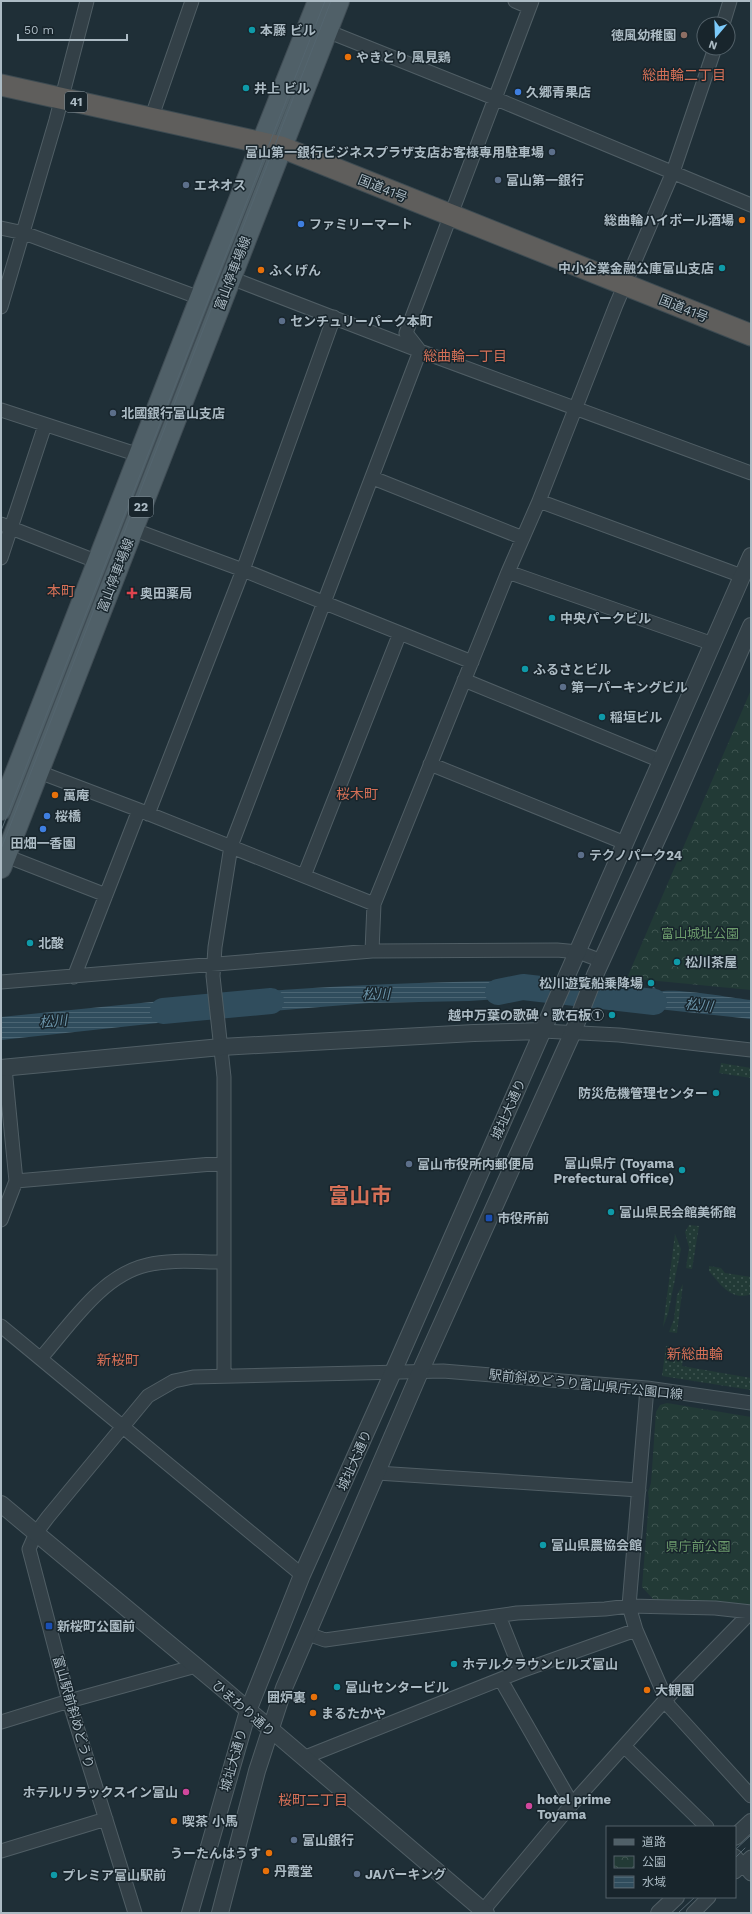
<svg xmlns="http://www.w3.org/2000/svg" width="752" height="1914" font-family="'Work Sans','Noto Sans JP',sans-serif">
<defs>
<pattern id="grass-dots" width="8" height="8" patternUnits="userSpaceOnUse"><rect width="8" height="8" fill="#223a36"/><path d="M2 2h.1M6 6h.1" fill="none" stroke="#3f5551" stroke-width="1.8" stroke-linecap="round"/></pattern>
<pattern id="park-crowns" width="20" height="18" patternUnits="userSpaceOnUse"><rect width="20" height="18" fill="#223a36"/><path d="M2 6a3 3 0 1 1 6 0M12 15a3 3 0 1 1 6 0" fill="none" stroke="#3f5551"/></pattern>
<pattern id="water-rules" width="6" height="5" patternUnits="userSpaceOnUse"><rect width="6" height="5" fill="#304d5d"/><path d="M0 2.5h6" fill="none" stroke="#4b6573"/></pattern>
</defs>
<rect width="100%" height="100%" fill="#1f2f37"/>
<path fill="url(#grass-dots)" d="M721 1063 751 1068V1078L719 1073Z
M689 1225 699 1226 692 1269 686 1268 689 1248 685 1232Z
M675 1234 681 1249 668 1314 663 1327Z
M709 1266 721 1268 725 1273 751 1277V1294C732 1302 720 1284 709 1271Z
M683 1284 677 1333 669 1332 674 1319 677 1295Z
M666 1346 684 1349 682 1366 751 1378V1390L662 1376Z"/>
<path fill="url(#park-crowns)" d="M751 690V990L627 978Z
M667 1403 751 1417V1605L654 1600 642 1587 649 1501 648 1492 651 1483 656 1412 660 1405Z"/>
<path fill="url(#water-rules)" d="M516 978H537L530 997 469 1001 369 1003 235 1014V1002L233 1000 232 994C323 986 414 982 506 981Z
M653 986 659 992C671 987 734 998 751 1000V1019L658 1009 614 1007 622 991 651 993Z
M201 997V1000L199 1002V1008L202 1010 204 1018 1 1040V1017Z"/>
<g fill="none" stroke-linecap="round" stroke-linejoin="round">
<path stroke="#304d5d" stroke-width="26" d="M498 992 523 987 654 1002
M163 1011 271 1001"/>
<defs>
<path id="minor" d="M515 1 529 7
M723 24 730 1
M327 31 494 98 751 205
M151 119 192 1
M1 228 24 233 200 298
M231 278 420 351 751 473
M1 307 56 120 87 1
M1 410 139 455
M373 478 523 538
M539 501 742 576
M1 524 98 562
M132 529 243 570 472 662
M1 558 45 425
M508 572 713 644
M464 680 661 761
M430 764 625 843
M39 772 139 810 374 904
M148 814 243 570 334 317
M6 856 106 895
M304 876 400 633
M372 951 374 904 508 572 539 501 616 305 673 172 715 48
M74 977 139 810
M1 982 372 951 557 950 578 952 602 961
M543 1031 619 1035 751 1050
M16 1181 224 1163
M1 1220 16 1181 5 1068
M1 1326 302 1575
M41 1358C70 1325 102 1275 147 1265 171 1259 198 1262 223 1262
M224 1376V1077L213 976 215 947 231 846 420 351 406 333 532 1
M647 1388 629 1606 636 1630 669 1706 751 1796
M377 1473 639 1490
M499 1616 521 1671
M308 1634 325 1640 517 1613 605 1609 629 1606 715 1608 751 1612
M501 1680 572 1804
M1 1722 69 1701 196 1666
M625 1747 707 1827
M303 1758 521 1671 636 1630
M1 1851 106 1819
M735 1856 751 1874
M735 1872 751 1857
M135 1913 69 1701 29 1549 36 1533 48 1517 148 1396 174 1381 193 1377 443 1371 647 1388 751 1403
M481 1913 572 1804 666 1699 751 1612
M693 1913 709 1897"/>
<path id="tertiary" d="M1 1068 221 1047 474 1033 543 1031
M1 1504 220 1686 486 1913
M735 1837 751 1822
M190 1913 248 1711 302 1575 393 1372 751 556
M220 1913 257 1771 284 1688 420 1372 573 1032 595 975 669 813 751 626
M659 1913 676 1897"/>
<path id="primary" d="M1 810 200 298 318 1
M1 868 339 1"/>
<path id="trunk" d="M1 85 281 147 751 335"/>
</defs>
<use href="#minor" stroke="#505e65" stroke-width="15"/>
<use href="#tertiary" stroke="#505e65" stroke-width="18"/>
<use href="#primary" stroke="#3f4c54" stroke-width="22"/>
<use href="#trunk" stroke="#3d4b52" stroke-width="23"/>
<use href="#minor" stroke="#334047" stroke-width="13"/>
<use href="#tertiary" stroke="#334047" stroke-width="16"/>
<use href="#primary" stroke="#506068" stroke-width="20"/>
<use href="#trunk" stroke="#5f5e5c" stroke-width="21"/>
<path stroke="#54656f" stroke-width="1" d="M1 831 325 1
M1 849 331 1
M735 1850 751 1835
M735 1858 745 1848
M678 1913 695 1897"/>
</g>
<g fill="#0f9aa8" stroke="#18252c" stroke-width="1.5">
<circle cx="252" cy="30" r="4"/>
<circle cx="246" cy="88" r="4"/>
<circle cx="722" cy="268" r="4"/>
<circle cx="552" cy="618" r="4"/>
<circle cx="525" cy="669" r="4"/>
<circle cx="602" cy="717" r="4"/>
<circle cx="30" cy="943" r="4"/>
<circle cx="677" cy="962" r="4"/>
<circle cx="651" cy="983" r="4"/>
<circle cx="612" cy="1015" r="4"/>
<circle cx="716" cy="1093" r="4"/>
<circle cx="682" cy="1170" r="4"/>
<circle cx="611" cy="1212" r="4"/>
<circle cx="543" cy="1545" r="4"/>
<circle cx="454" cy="1664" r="4"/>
<circle cx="337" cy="1687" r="4"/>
<circle cx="54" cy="1875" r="4"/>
</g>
<circle fill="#8d6e63" stroke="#18252c" stroke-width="1.5" cx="684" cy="35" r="4"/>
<g fill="#e8710a" stroke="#18252c" stroke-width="1.5">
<circle cx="348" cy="57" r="4"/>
<circle cx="742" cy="220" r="4"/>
<circle cx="261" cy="270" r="4"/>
<circle cx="55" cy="795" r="4"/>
<circle cx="647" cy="1690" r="4"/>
<circle cx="314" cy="1697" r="4"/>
<circle cx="313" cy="1713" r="4"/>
<circle cx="174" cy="1821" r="4"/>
<circle cx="269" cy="1853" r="4"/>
<circle cx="266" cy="1871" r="4"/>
</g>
<g fill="#3f7fe0" stroke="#18252c" stroke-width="1.5">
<circle cx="518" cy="92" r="4"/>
<circle cx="301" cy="224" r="4"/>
<circle cx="47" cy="816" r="4"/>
<circle cx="43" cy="829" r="4"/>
</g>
<g fill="#5c6f8a" stroke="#18252c" stroke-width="1.5">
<circle cx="552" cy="152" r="4"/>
<circle cx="498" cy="180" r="4"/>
<circle cx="186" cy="185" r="4"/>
<circle cx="282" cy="321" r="4"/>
<circle cx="113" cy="413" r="4"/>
<circle cx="563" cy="687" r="4"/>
<circle cx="581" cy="855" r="4"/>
<circle cx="409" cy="1164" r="4"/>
<circle cx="294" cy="1840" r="4"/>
<circle cx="357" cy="1874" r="4"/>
</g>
<path fill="#e0444e" stroke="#18252c" stroke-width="1.5" d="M130 587h4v4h4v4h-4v4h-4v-4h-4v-4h4z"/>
<g fill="#1a4fb4" stroke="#18252c" stroke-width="1.5">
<rect x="485" y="1214" width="8" height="8" rx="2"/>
<rect x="45" y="1622" width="8" height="8" rx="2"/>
</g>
<g fill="#d1479c" stroke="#18252c" stroke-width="1.5">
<circle cx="186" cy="1792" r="4"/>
<circle cx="529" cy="1806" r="4"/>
</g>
<g text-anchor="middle" stroke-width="3" stroke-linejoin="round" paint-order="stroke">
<g fill="#18252c" stroke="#808e96" stroke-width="1">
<rect x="65" y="92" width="22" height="20" rx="3"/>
<rect x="129" y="497" width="24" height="20" rx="3"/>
</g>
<g font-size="12" font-weight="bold" fill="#acbbc4">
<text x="76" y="106">41</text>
<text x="141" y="511">22</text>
</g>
<g font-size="13" font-weight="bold" fill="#acbbc4" stroke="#18252c" text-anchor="start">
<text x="260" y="35">本藤 ビル</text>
<text x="676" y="40" text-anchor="end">徳風幼稚園</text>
<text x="356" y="62">やきとり 風見鶏</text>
<text x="254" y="93">井上 ビル</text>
<text x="526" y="97">久郷青果店</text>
<text x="544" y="157" text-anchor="end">富山第一銀行ビジネスプラザ支店お客様専用駐車場</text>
<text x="506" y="185">富山第一銀行</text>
<text x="194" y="190">エネオス</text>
<text x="734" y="225" text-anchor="end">総曲輪ハイボール酒場</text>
<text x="309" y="229">ファミリーマート</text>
<text x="714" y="273" text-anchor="end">中小企業金融公庫富山支店</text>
<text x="269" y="275">ふくげん</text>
<text x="290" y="326">センチュリーパーク本町</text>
<text x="121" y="418">北國銀行富山支店</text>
<text x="140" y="598">奥田薬局</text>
<text x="560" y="623">中央パークビル</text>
<text x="533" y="674">ふるさとビル</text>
<text x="571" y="692">第一パーキングビル</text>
<text x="610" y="722">稲垣ビル</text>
<text x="63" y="800">萬庵</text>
<text x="55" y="821">桜橋</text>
<text x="43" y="848" text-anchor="middle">田畑一香園</text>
<text x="589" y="860">テクノパーク24</text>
<text x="38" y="948">北酸</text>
<text x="685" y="967">松川茶屋</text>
<text x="643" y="988" text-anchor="end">松川遊覧船乗降場</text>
<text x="604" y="1020" text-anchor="end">越中万葉の歌碑・歌石板①</text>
<text x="708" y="1098" text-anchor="end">防災危機管理センター</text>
<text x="674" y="1168" text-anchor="end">富山県庁 (Toyama<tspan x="674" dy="15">Prefectural Office)</tspan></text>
<text x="417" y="1169">富山市役所内郵便局</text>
<text x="619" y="1217">富山県民会館美術館</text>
<text x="497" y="1223">市役所前</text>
<text x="551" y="1550">富山県農協会館</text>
<text x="57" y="1631">新桜町公園前</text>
<text x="462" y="1669">ホテルクラウンヒルズ富山</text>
<text x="345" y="1692">富山センタービル</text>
<text x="655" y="1695">大観園</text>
<text x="306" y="1702" text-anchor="end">囲炉裏</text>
<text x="321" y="1718">まるたかや</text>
<text x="178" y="1797" text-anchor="end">ホテルリラックスイン富山</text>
<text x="537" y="1804">hotel prime<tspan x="537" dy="15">Toyama</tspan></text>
<text x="182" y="1826">喫茶 小馬</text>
<text x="302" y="1845">富山銀行</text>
<text x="261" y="1858" text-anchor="end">うーたんはうす</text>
<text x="274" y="1876">丹霞堂</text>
<text x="365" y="1879">JAパーキング</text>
<text x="62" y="1880">プレミア富山駅前</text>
</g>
<g font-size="13" fill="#acbbc4" stroke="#18252c">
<text transform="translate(383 188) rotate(22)" y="5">国道41号</text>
<text transform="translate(232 273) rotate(-69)" y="5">富山停車場線</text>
<text transform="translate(684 308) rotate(22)" y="5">国道41号</text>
<text transform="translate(115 575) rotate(-69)" y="5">富山停車場線</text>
<text transform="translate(508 1109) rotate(-66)" y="5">城址大通り</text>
<text transform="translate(586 1384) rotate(6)" y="5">駅前斜めどうり富山県庁公園口線</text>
<text transform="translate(354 1460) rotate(-66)" y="5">城址大通り</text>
<text transform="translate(244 1708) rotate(41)" y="5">ひまわり通り</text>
<text transform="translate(74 1712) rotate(74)" y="5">富山駅前斜めどうり</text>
<text transform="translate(233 1760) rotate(-74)" y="5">城址大通り</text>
</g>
<g font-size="13" fill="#6c9a6c" stroke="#18252c">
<text x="700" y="938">富山城址公園</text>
<text x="698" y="1551">県庁前公園</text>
</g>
<g font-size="14" fill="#d57057" stroke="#18252c">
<text x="684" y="80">総曲輪二丁目</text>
<text x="465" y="361">総曲輪一丁目</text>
<text x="61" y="596">本町</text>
<text x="357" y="799">桜木町</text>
<text x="695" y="1359">新総曲輪</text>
<text x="118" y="1365">新桜町</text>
<text x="313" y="1805">桜町二丁目</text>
</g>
<g font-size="14" font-style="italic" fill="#6c95aa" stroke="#18252c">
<text transform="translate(376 994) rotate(-1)" y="5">松川</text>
<text transform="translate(699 1005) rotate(6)" y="5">松川</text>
<text transform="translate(53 1021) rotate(-5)" y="5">松川</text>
</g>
<g font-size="21" font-weight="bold" fill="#d57057" stroke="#18252c">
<text x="360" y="1203">富山市</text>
</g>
</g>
<rect width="752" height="1914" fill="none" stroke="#acbbc4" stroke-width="4"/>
<rect x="606" y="1826" width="130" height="72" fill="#18252c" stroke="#536169"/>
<rect x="614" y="1839" width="20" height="6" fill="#506068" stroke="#536169"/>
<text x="642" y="1846" font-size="12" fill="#acbbc4">道路</text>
<rect x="614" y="1856" width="20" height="12" fill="url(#park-crowns)" stroke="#536169"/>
<text x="642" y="1866" font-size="12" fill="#acbbc4">公園</text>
<rect x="614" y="1876" width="20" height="12" fill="url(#water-rules)" stroke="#536169"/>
<text x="642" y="1886" font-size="12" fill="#acbbc4">水域</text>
<g transform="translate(716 36) rotate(199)"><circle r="19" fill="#18252c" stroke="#536169"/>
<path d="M0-3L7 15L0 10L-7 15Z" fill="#7ccafa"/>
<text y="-6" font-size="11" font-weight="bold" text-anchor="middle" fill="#acbbc4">N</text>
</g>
<path d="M18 34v6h109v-6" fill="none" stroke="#acbbc4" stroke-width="2"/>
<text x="24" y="34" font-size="12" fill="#acbbc4" stroke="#18252c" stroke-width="3" paint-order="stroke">50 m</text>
</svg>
